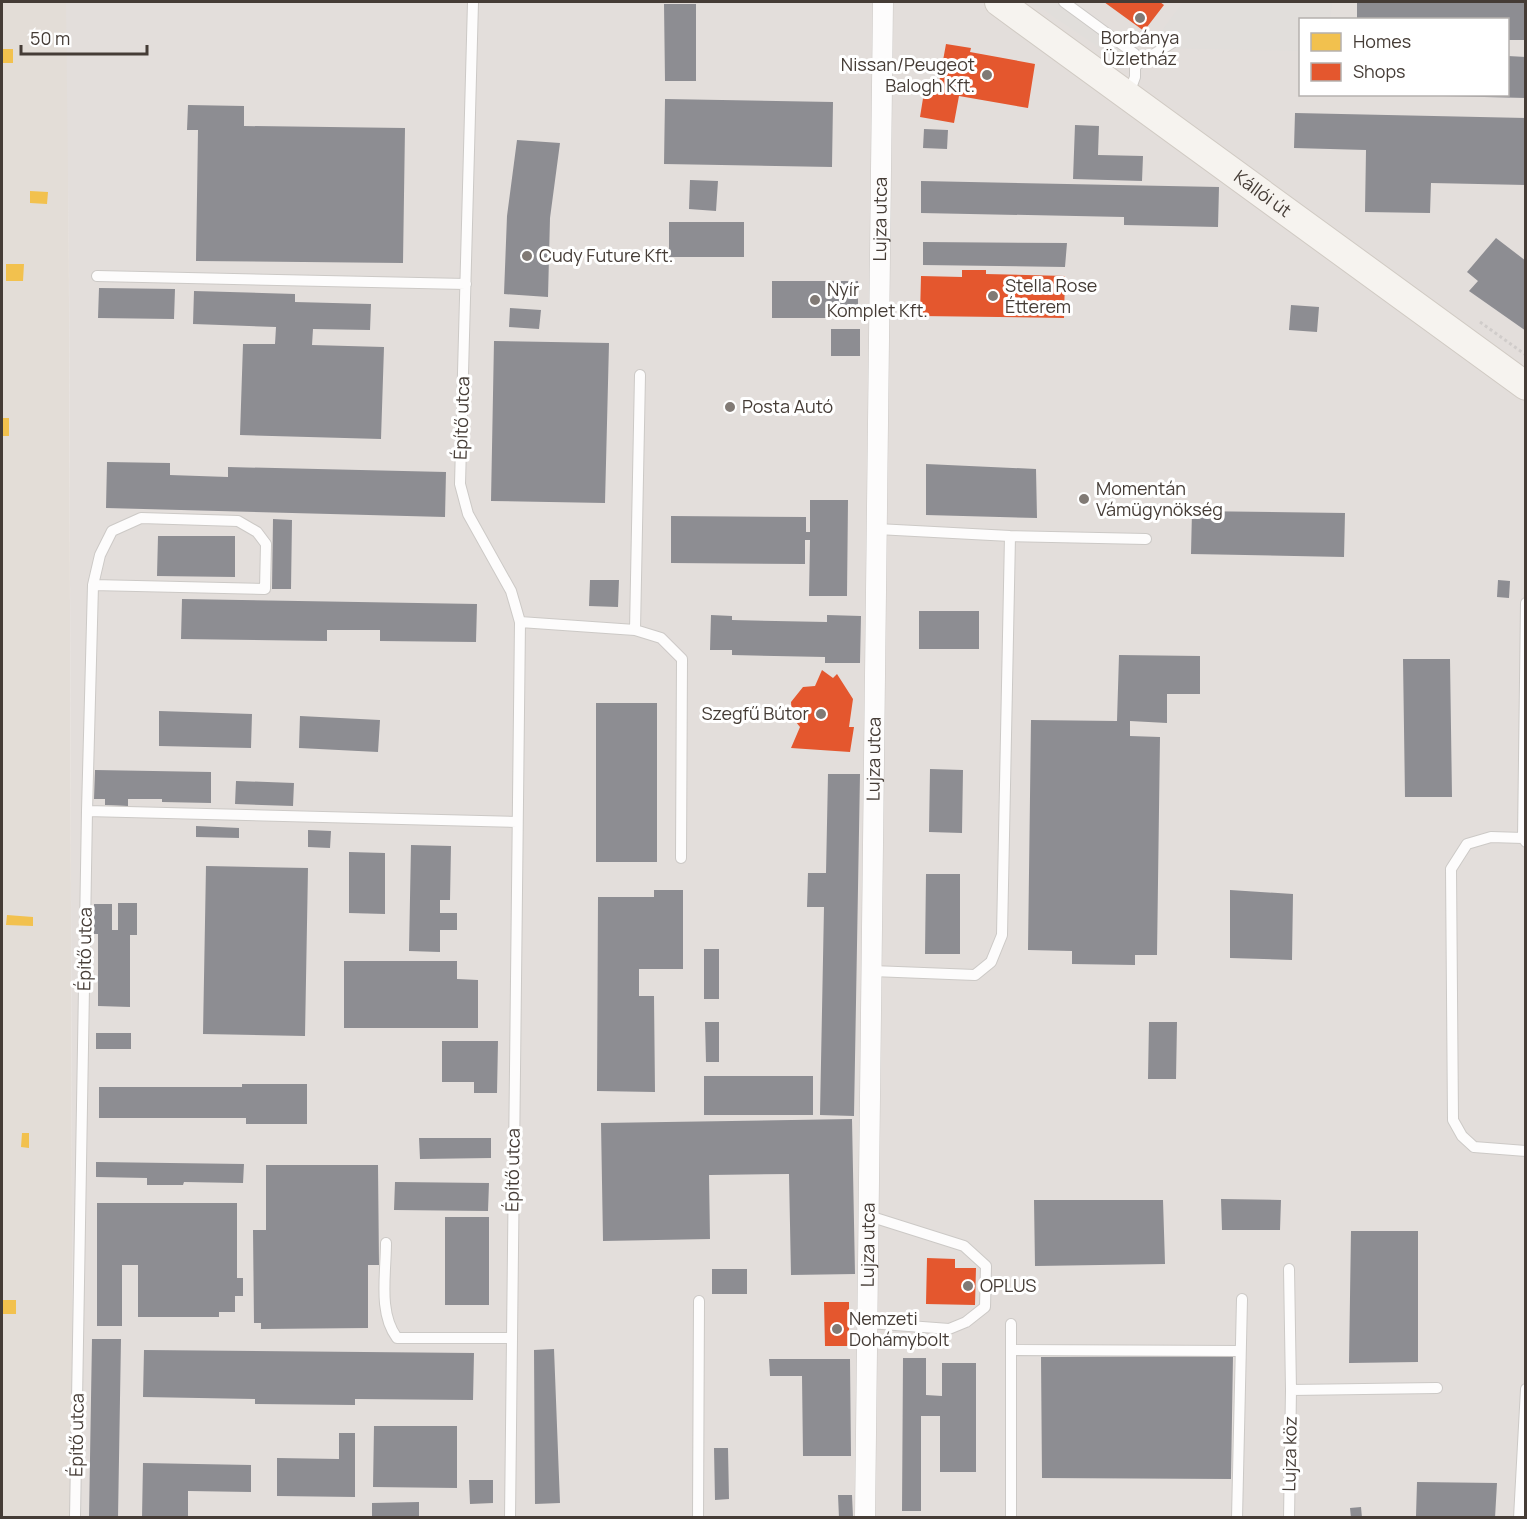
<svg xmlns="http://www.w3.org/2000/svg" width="1527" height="1519" font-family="Manrope,sans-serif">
<rect width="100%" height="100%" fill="#f0edea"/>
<path fill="#e3ddd7" d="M2 2H68L73 1517 2 1518Z"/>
<path fill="#e3dedb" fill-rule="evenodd" d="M66 2H1525V1517H73L69 263ZM1300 20H1508V94H1300Z"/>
<path fill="#e1dedb" d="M1032 2H1064L1135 54V72Z
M1183 2H1332L1330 19 1300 20V51L1163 48V29Z"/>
<path fill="#f2c14e" d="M2 49H13V63H2Z
M30 191 48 192 47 204 30 203Z
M6 264H24L23 281H6Z
M2 418H9V436H2Z
M7 915 33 917V926L6 925Z
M22 1133H29V1148L21 1147Z
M2 1300H16V1314H2Z"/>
<path fill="#e4572e" d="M1104 2H1160L1164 5 1144 31Z
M946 44 971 48 970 52 1035 64 1028 108 959 96 954 123 920 117 925 86 938 88Z
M962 270H986V274L1065 276 1064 318 920 316 921 276 962 277Z
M822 670 833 678 837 674 853 699 849 727H854L850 752 791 748 800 727 792 717 791 702 803 687 815 686Z
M927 1258 955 1259V1268H976L975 1305 926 1304Z
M824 1302H849V1346H825Z"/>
<path fill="#8d8d92" d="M1357 2H1526V40H1508V20H1357Z
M664 4H696V81H665Z
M1508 56 1526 57V98L1442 96V94H1508Z
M665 99 833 102 832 167 664 164Z
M188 105 244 106V126L405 128 403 263 196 261 198 130H187Z
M1295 113 1526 118V185L1431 183 1430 213 1365 212 1366 150 1294 148Z
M1075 125 1099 126 1098 155 1143 156 1142 181 1073 179Z
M924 129 948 130 947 149 923 148Z
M517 140 560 143 550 218 548 297 504 294 507 216Z
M690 180 718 181 716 211 689 209Z
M921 181 1219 187 1218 227 1124 225V217L921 213Z
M669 222H744V257H669Z
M1496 238 1526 261V331L1469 291 1478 281 1467 272Z
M923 242 1067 243 1065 267 923 265Z
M772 281H858V318H772Z
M99 288 175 289 174 319 98 318Z
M194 291 295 294V302L371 304 370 330 313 329 312 345 384 347 381 439 240 435 243 344H275L276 327 193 324Z
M1291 305 1319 307 1317 332 1289 330Z
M510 308 541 310 539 329 509 327Z
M831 329H860V356H831Z
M494 341 609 343 605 503 491 501Z
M107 462 170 463V475L228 477V467L446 472 445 517 106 508Z
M926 464 1036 469 1037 518 926 515Z
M810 500H848L847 596H809L810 540H805V564L671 563V516L806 517V532H810Z
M1192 511 1345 513 1344 557 1191 554Z
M273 519 292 520 291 589H272Z
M158 536H235V577L157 576Z
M590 580H619L618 607 589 606Z
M1498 580 1510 581 1509 598 1497 597Z
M182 599 477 604 476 642 380 641V630H327V641L181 639Z
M919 611H979V649H919Z
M711 615 732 616V620L827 622V615L861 616 860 663H825V657L732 655V650H710Z
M1119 655 1200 656V694H1167V723L1130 721V736L1160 737 1157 955H1135V965L1072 964V951L1028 950 1031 720 1117 721Z
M1403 659H1450L1452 797H1405Z
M596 703H657V862H596Z
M159 711 252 714 251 748 159 746Z
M300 716 380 720 378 752 299 748Z
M930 769 963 770 962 833 929 832Z
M95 770 211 772V803L162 802V799H128V806L105 805V799H94Z
M828 774H860L854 1116 820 1115 824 907H807L808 873H826Z
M236 781 294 783 293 806 235 804Z
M196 826 239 828V838L196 837Z
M308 830 331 831 330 848 308 847Z
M411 845 451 846 450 900H440V913H457V930H440V952L409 951Z
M349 852 385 853V914L349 913Z
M206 866 308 868 305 1036 203 1034Z
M926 874H960V954H925Z
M654 890H683V969H639V996H654L655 1092 597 1091 598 897H654Z
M1230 890 1293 894 1292 960 1230 958Z
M118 903H137V935H130V1007L98 1006V934H94V904H112V930H118Z
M704 949H719V999H704Z
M344 961H457V979L478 980V1028H344Z
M705 1022H719V1062H706Z
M1149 1022H1177L1176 1079H1148Z
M96 1033H131V1049H96Z
M442 1041H498L497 1093H474V1082H442Z
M704 1076H813V1115H704Z
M242 1084H307V1124H246V1118H99V1087H242Z
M852 1119 855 1274 791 1275 789 1174 709 1175 710 1239 603 1241 601 1123Z
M419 1138H491V1158L420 1159Z
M96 1162 244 1164 243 1183 184 1182 183 1185H147V1178L96 1177Z
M266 1165H378L379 1265H368V1328L261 1329V1323H254L253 1230H266Z
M395 1182 489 1183 488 1211 394 1210Z
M1221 1199 1281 1200 1280 1230H1222Z
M1034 1200H1163L1165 1264 1035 1266Z
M97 1203H237V1278H243V1296H235V1312H219V1317H138V1265H122V1326H97Z
M445 1217H489V1305H445Z
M1351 1231H1418V1362L1349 1363Z
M712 1269H747V1294H712Z
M92 1339H121L118 1518H89Z
M554 1349 560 1503 535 1504 534 1350Z
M144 1350 474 1353 473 1400 355 1399V1405L255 1404V1399L143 1397Z
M1233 1356 1231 1479 1042 1478 1041 1357Z
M903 1358H926V1395L942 1396V1363H976V1472H940V1416H921V1511H902Z
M769 1359H850L851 1456H803L802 1376H770Z
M374 1426H457V1488L373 1487Z
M339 1433H355V1497L277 1496V1458L339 1459Z
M714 1448H728L729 1499 715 1500Z
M143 1463 251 1465V1492L188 1491V1518H142Z
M469 1480H493V1503L470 1504Z
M1417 1482 1497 1483 1495 1518 1416 1516Z
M838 1495H852L853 1517 839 1518Z
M419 1502V1518H372V1503Z
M1361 1507 1362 1518H1351L1350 1508Z"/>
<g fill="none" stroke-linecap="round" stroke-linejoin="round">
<defs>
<path id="service" d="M473 2 460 484 468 514 511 591 520 622 510 1518
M1064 2 1135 54V77L1128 96
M1135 66 1175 41
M97 276 466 284
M877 529 1010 536 1146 539
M1526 603 1523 838 1526 842
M520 622 635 630 661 638 682 659 681 858
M635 630 640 375
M87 811 93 585 100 555 112 531 141 518 238 521 257 532 266 544 265 589 93 585
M1523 838 1491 837 1467 844 1451 869 1453 1120 1462 1136 1474 1147 1526 1151
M872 971 975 975 991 962 1002 935 1010 536
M386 1243C386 1274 378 1313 397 1338H512
M869 1323 949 1329 966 1322 985 1307 986 1266 964 1246 869 1216
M1011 1324V1518
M1011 1350 1240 1351
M1291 1390 1437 1388
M75 1518 87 811 517 822
M698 1518 699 1301
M1237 1518 1242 1299
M1289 1518 1291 1390 1289 1269
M1519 1518 1526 1389"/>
<g id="minor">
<path id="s1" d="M865 1518 883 2"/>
</g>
<g id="secondary">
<path id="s2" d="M999 2 1526 386"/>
</g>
</defs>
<use href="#service" stroke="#ccc9c6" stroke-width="12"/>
<use href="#minor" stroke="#ccc9c6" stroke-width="21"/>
<use href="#secondary" stroke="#d0cac3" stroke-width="30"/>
<path stroke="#d0ccca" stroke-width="3" stroke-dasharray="3 3" stroke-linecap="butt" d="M1480 322 1526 355"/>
<use href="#service" stroke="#fdfcfc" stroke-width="10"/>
<use href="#minor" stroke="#fdfcfc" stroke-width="20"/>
<use href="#secondary" stroke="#f6f3ef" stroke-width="28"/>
</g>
<g fill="#817a75" stroke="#fff" stroke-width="2">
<circle cx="1140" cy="18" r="6"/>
<circle cx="987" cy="75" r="6"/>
<circle cx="527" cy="256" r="6"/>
<circle cx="993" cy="296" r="6"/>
<circle cx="815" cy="300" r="6"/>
<circle cx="730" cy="407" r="6"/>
<circle cx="1084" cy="499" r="6"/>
<circle cx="821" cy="714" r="6"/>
<circle cx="968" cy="1286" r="6"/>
<circle cx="837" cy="1329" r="6"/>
</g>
<g text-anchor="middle" stroke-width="6" stroke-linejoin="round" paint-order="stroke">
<g font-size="18" fill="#453c36" stroke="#fff" text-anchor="start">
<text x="1140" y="44" text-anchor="middle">Borbánya<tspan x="1140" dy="21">Üzletház</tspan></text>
<text x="975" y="71" text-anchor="end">Nissan/Peugeot<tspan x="975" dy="21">Balogh Kft.</tspan></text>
<text x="539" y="262">Cudy Future Kft.</text>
<text x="1005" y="292">Stella Rose<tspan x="1005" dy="21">Étterem</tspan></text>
<text x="827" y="296">Nyír<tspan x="827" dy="21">Komplet Kft.</tspan></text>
<text x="742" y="413">Posta Autó</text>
<text x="1096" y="495">Momentán<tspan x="1096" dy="21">Vámügynökség</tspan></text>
<text x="809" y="720" text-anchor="end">Szegfű Bútor</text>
<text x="980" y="1292">OPLUS</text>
<text x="849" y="1325">Nemzeti<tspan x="849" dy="21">Dohámybolt</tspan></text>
</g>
<g font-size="18" fill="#453c36" stroke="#fff">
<text dy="6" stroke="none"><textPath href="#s2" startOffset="326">Kállói út</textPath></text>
<text dy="6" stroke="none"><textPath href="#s1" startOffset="1299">Lujza utca</textPath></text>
<text transform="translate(462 418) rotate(-88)" y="6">Építő utca</text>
<text dy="6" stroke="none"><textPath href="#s1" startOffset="759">Lujza utca</textPath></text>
<text transform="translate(85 949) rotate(-89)" y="6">Építő utca</text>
<text transform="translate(513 1170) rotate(-89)" y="6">Építő utca</text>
<text dy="6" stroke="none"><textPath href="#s1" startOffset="273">Lujza utca</textPath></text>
<text transform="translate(77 1435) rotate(-89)" y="6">Építő utca</text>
<text transform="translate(1290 1454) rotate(-89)" y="6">Lujza köz</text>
</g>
</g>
<rect width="1527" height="1519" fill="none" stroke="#453c36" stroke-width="6"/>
<rect x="1299" y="18" width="210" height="78" fill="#ffffff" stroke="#b5b1af" stroke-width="1.5"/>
<rect x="1311" y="33" width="30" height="18" fill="#f2c14e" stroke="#b5b1af" stroke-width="1.5"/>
<text x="1353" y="48" font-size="18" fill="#453c36">Homes</text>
<rect x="1311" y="63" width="30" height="18" fill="#e4572e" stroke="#b5b1af" stroke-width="1.5"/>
<text x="1353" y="78" font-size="18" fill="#453c36">Shops</text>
<path d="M21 45v9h126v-9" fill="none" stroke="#453c36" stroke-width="3"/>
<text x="30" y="45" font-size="18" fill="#453c36" stroke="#ffffff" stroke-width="4.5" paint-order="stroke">50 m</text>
</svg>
